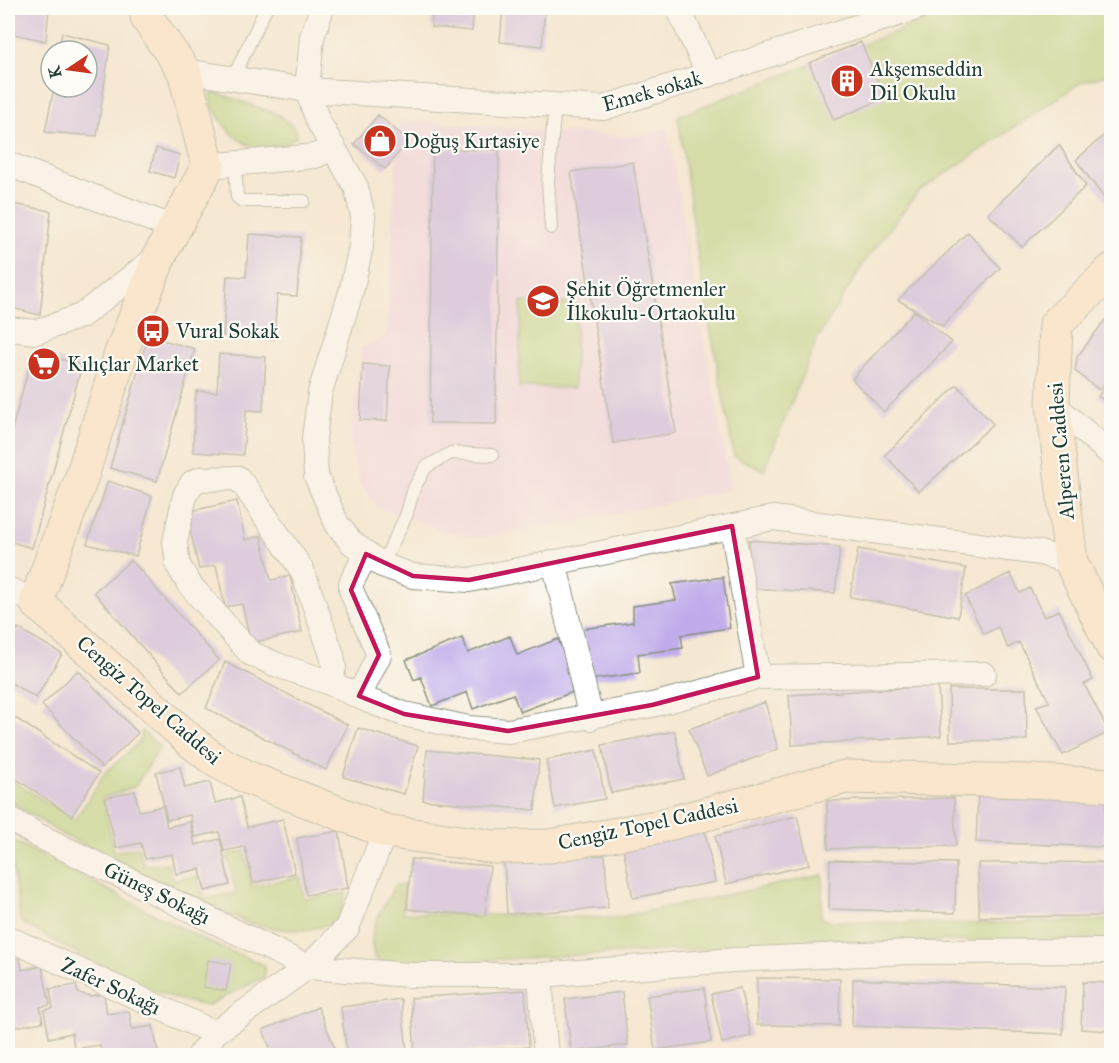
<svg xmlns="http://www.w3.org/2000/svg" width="1119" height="1063" font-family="'IM FELL Great Primer',serif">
<rect width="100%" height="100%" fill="#fdfcf7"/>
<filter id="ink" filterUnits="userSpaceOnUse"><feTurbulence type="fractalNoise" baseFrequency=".0167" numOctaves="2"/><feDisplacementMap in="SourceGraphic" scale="12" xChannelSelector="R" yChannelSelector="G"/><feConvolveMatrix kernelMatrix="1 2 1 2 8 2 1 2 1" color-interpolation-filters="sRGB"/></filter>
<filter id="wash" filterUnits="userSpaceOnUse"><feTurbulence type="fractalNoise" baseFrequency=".008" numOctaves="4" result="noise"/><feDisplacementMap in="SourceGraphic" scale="24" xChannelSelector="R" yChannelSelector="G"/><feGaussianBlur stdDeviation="1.35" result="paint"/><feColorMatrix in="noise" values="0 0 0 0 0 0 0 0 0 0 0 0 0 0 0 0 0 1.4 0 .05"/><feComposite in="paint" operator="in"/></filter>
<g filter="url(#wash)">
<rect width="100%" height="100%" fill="#f5e8d2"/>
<path fill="#eed0e7" d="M399 120 629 137 667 128 731 490 580 521 478 538 446 532 378 508 359 482 350 444 361 348 387 335Z"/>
<path fill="#b0d077" stroke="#688656" stroke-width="1.5" d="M956 8H1111V74L1082 82 918 192 865 261 816 341 764 471 734 456 701 277 678 116Z
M215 92 279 115 296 129V137C267 157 239 148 221 120 215 111 209 105 210 95Z
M521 302 576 304 574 388 519 387Z
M142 731 160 747 135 787 103 798 114 852 139 847 143 865 168 863 172 880 197 876 205 899 236 893 227 854 244 851 252 886 300 877 304 899 346 893 339 918C310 938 277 929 245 922L63 835 8 800V778L75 820 104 774 140 741Z
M8 838 210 943 265 965 264 977 207 1006C144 995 77 953 21 922Z
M823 875 821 918 829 921 958 924 1112 920 1111 939 817 943 389 965 375 959C365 930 382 910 395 885H404L403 913 615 918Z"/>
<g id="blocks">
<path fill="#c0acea" d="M8 8H49L46 41 8 33Z
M433 8H474L472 31 431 27Z
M503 8H545L542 46 500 42Z
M62 33 110 45 97 136 45 132 54 87H87V51H59Z
M861 42 885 98 834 120 809 63Z
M378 115 409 141 385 169 354 144Z
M1112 128V198L1107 202 1076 160Z
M1059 145 1086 186 1022 247 988 214Z
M156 148 180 155 174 178 150 171Z
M433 149 499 150 496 424 430 423Z
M633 162 676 433 613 443 571 172Z
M8 203 51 211 40 315 8 307Z
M968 232 1000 268 942 326 898 300Z
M249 234 301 237 297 296 277 295 274 339 223 336 227 276 246 277Z
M914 311 952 342 884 412 852 379Z
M1105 320 1112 325V375L1099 390 1075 371 1077 357Z
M148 336 195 349 157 481 110 468Z
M33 352 82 365 32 548 8 541V444Z
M219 354 266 357 263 411 246 410 243 455 193 452 196 391 217 392Z
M363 364 390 366 387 421 360 420Z
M1112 378V407L1098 396Z
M957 385 993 424 919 492 885 455Z
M108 481 152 496 136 556 87 544Z
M237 501 245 540 261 536 271 580 290 576 302 632 251 643 242 604 225 607 216 565 199 569 186 512Z
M749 540 840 547 835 593 748 588Z
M858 549 966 568 958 617 850 597Z
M131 560 219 660 182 693 94 592Z
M1010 573 1020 593 1030 588 1044 617 1059 610 1093 680 1084 684 1109 732 1063 755 1036 706 1049 702 1019 642 1008 648 998 627 984 634 965 596Z
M723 577 730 628 681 635 683 648 638 654 640 673 589 680 582 629 633 622V606L676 600 672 584Z
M8 622 15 626 8 639Z
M18 628 62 654 36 698 8 681V646Z
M510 636 517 655 558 639 578 690 520 712 513 694 473 709 467 692 432 706 421 677 414 680 406 660 462 638 468 653Z
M225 662 348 725 326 770 206 708Z
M78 670 138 733 102 768 42 705Z
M938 686 941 736 792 745 789 695Z
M949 689H1026L1027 740 950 741Z
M765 702 778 749 707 776 689 729Z
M8 713 99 773 72 816 8 773Z
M358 728 418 746 404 794 343 777Z
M675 731 684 779 611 793 602 745Z
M427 750 539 760 535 810 423 800Z
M596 750 605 799 555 808 546 760Z
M180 767 185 788 210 782 215 803 240 797 247 827 283 819 295 873 253 883 245 847 224 851 219 832 195 837 190 815 167 820 156 772Z
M135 791 139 811 163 806 167 827 190 822 195 845 220 839 230 885 205 891 200 869 176 874 172 854 145 859 141 843 116 848 105 798Z
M978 791 1106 796 1104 847 976 842Z
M954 798 956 846 828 849 827 801Z
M797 816 809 865 726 884 715 836Z
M339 831 348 888 306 895 297 838Z
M705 831 715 882 633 898 623 848Z
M605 855 608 908 507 914 504 861Z
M411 859 490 866 485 916 407 909Z
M830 860 956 863 955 913 829 909Z
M1107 862 1108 916 979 917 978 863Z
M20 958 22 970 42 966 50 1005 40 1007 43 1022 16 1027 13 1013 8 1014V960Z
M208 960 231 964 226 991 203 987Z
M757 978 840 979 839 1026 757 1025Z
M853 979 1065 987 1063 1034 852 1026Z
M1083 982 1112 983V1031L1081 1029Z
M76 985 78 993 90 996 104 994 107 1014 129 1011 132 1029 153 1026 159 1056H101L100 1045 74 1049 72 1033 49 1038 44 1010 53 1008 50 989Z
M704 988 711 1042 655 1050 647 996Z
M740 988 751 1036 722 1043 711 994Z
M525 990 529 1047 415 1055 411 998Z
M622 992 628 1045 571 1052 565 999Z
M401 999 407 1050 347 1056 341 1007Z
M318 1007 338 1056H273L263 1030Z"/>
</g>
</g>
<g filter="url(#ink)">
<use href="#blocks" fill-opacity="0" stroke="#8a9283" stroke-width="1.5"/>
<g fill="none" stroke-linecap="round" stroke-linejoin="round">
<defs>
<path id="lane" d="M233 78 266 8
M235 164 237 197 242 201H304
M551 228 548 181 555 105
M382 565 406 516 414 488 426 467 451 453 492 455"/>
<path id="street" d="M322 8 312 37 307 90 318 121 356 187 363 216 361 246 351 292 320 392 314 438 316 476 337 524 351 542 382 565 413 576 469 580 773 518 1040 553 1071 562
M678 8 709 75
M184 71 307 90 603 108 916 8
M8 164 174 228
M208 166 315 156 333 148
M8 329 36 332 81 316 160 255
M1053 404 1112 455
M554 562 591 718
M8 589 36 602
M758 677 984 674
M328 682 334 668 332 655 302 570 246 488 238 478 200 479 192 483 185 495 175 542 178 565 189 584 250 653 277 665 328 682 369 701 404 714 468 728 508 731 652 705 758 677 732 526
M359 696 379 655 351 590V583L366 554
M8 818 37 835 308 967 409 975H540L734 960 909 952 1112 951
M8 938 215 1033
M540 975 545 1047 549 1056
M199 1056 215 1033 308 967 347 928 385 831"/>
<path id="secondary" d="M147 8V18L184 71 208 166 160 255 121 353 81 479 36 602 193 743 216 761 249 778 385 831 495 847 550 846 656 827 845 777 1031 781 1112 785
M1112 270 1056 324 1053 404 1071 562 1112 646"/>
</defs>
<use href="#lane" stroke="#8a9283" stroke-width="14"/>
<use href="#street" stroke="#8a9283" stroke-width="26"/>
<use href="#secondary" stroke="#8a9283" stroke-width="35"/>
<use href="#lane" stroke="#fff" stroke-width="12"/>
<use href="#street" stroke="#fff" stroke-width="24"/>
<use href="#secondary" stroke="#fde5c5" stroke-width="33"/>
</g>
</g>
<path d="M0 0H1119V1063H0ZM732 526 758 677 652 705 508 731 404 714 359 696 379 655 351 590 366 554 413 576 469 580Z" fill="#f5e8d2" fill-opacity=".55" fill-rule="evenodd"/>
<path fill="none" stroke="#c2185b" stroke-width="4.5" stroke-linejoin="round" d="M732 526 758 677 652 705 508 731 404 714 359 696 379 655 351 590 366 554 413 576 469 580Z"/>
<defs>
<symbol id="building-disc" viewBox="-11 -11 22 22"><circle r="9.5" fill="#c8321e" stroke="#fdfcf7"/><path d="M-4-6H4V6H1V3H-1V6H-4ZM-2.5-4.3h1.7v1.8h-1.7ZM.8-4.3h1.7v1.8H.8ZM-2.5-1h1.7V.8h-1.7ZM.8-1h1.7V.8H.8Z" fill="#fff"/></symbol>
<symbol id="shop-disc" viewBox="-11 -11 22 22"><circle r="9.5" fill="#c8321e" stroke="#fdfcf7"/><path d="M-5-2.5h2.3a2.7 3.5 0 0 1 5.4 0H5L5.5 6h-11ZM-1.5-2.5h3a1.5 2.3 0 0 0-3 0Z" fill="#fff"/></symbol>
<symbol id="school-disc" viewBox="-11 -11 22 22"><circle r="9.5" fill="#c8321e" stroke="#fdfcf7"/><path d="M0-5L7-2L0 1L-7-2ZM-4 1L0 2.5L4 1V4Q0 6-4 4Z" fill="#fff"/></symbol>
<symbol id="bus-disc" viewBox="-11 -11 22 22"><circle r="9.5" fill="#c8321e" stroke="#fdfcf7"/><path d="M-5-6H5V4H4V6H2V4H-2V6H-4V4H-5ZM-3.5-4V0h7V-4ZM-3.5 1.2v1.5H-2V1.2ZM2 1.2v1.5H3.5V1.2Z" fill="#fff"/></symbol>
<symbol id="supermarket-disc" viewBox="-11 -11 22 22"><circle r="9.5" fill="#c8321e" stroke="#fdfcf7"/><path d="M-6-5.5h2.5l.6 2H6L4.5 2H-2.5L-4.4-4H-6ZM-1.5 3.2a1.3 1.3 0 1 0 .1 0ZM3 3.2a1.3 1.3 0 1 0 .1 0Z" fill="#fff"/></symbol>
</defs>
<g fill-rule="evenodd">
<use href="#building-disc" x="828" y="62" width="38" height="38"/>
<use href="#shop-disc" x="361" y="122" width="38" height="38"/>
<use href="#school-disc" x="524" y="282" width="38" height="38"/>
<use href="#bus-disc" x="134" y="312" width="38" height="38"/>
<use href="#supermarket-disc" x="25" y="345" width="38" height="38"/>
</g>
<g text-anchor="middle" stroke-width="4.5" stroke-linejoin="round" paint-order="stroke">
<g font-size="21" fill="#1f3d34" stroke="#fdfcf7" text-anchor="start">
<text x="870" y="76">Akşemseddin<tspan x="870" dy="24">Dil Okulu</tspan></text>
<text x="403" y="148">Doğuş Kırtasiye</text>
<text x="566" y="296">Şehit Öğretmenler<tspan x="566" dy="24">İlkokulu-Ortaokulu</tspan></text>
<text x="176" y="338">Vural Sokak</text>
<text x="67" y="371">Kılıçlar Market</text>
</g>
<g font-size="21" fill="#1f3d34" stroke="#fdfcf7">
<text transform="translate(652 91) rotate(-16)" y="7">Emek sokak</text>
<text transform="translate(1061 451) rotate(-95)" y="7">Alperen Caddesi</text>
<text transform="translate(149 700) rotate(41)" y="7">Cengiz Topel Caddesi</text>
<text transform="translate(648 824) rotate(-12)" y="7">Cengiz Topel Caddesi</text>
<text transform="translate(157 893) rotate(26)" y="7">Güneş Sokağı</text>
<text transform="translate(111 986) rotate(25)" y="7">Zafer Sokağı</text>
</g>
</g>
<rect width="1119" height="1063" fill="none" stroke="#fdfcf7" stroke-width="30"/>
<g transform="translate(69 69) rotate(257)"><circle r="28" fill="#fdfcf7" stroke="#a4b0a9" stroke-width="1.5"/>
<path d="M0-4.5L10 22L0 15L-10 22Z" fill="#c8321e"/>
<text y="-9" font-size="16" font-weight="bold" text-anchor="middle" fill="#1f3d34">K</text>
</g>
</svg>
